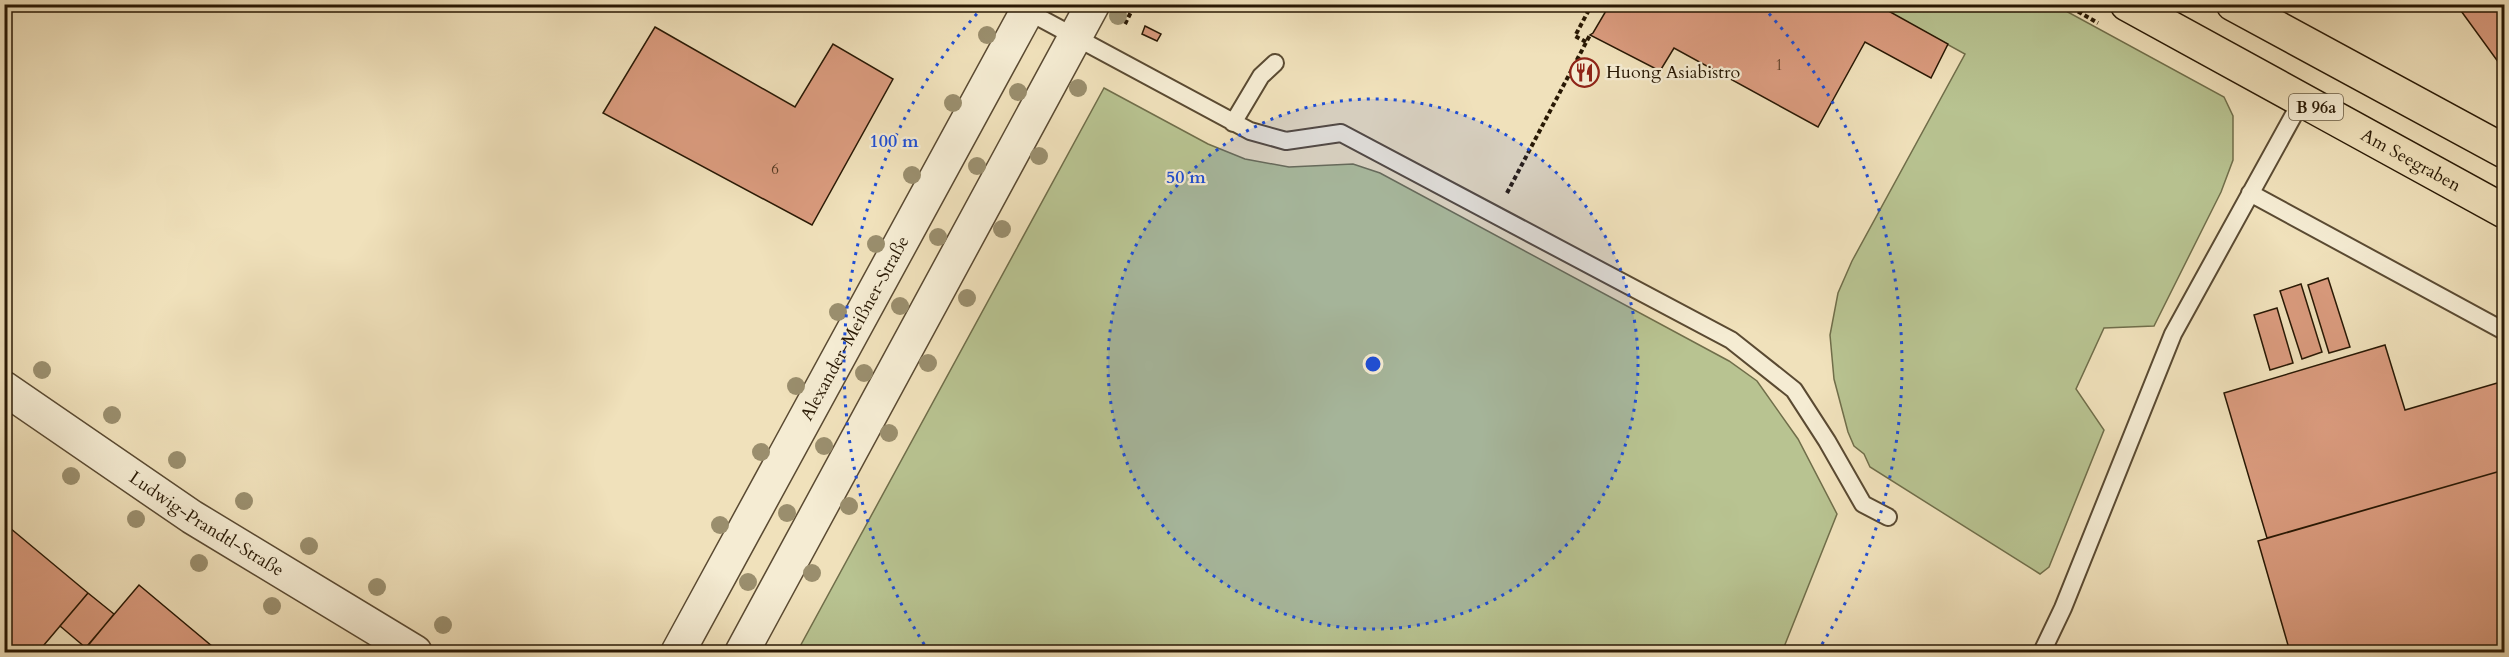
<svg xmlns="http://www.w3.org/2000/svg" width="2509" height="657" font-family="Cardo,serif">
<rect width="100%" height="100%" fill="#f0e1bb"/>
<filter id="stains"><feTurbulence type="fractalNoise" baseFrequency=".00333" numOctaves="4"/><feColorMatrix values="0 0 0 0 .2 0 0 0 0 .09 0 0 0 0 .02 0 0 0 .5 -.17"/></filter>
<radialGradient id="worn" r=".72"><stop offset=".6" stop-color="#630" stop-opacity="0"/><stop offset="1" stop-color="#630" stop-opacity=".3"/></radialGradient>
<path fill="#b8c391" stroke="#706e4a" stroke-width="1.5" d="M1876 5H2055L2224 97 2233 116V160L2221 192 2154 326 2104 328 2076 389 2104 430 2049 567 2040 574 1870 467 1864 454 1854 446 1848 432 1834 379 1830 335 1838 293 1852 261 1965 54Z
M1104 88 1208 144 1245 159 1289 167 1353 164 1380 173 1729 361 1757 381 1798 439 1837 514 1782 652H797Z"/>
<path fill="#da9b7e" stroke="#281804" stroke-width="1.5" d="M1610 4H1876L1948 44 1931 78 1865 42 1818 127 1674 48 1660 71 1590 35 1593 33Z
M2456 4H2504V70Z
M1145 26 1161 34 1157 41 1142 34Z
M655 27 795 107 833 44 893 79 812 225 603 113Z
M2328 278 2350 347 2329 353 2308 285Z
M2301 284 2322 352 2302 359 2280 291Z
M2277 308 2293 363 2270 370 2254 315Z
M2385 345 2405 410 2504 381V470L2267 538 2224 393Z
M2504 470V652H2290L2258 541Z
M4 523 88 593 38 652H15L4 644Z
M139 585 219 652H82Z
M88 593 114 614 86 648 60 626Z"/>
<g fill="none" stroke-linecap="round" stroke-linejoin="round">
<defs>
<path id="service" d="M1027 11 1250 131 1286 141 1341 133 1731 340 1794 390 1827 441 1863 504 1888 517
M1233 123 1261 76 1275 63
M2250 193 2504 331
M2042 652 2063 608 2173 334 2302 100"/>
<g id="minor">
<path id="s1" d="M4 388 192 517 415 652"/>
<path id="s2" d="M678 652 1031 4"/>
<path d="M742 652 1093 4"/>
</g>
<g id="primary">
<path id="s3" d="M2127 4 2504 211"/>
<path d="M2233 4 2504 151"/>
</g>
</defs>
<use href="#service" stroke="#5a4a32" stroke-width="20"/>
<use href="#minor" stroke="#5a4a32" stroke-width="36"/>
<use href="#primary" stroke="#281804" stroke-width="36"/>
<path stroke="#281804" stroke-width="4" stroke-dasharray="4.5 3" stroke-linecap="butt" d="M2065 4 2098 23
M1125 24 1135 4
M1586 42 1575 36 1592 4
M1507 193 1590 35"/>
<use href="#service" stroke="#f5ecd3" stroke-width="16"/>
<use href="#minor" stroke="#f5ecd3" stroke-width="33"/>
<use href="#primary" stroke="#f0e1bb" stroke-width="33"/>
</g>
<g fill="#9a8e6d">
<circle cx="1118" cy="16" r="9"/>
<circle cx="987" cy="35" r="9"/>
<circle cx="1078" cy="88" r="9"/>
<circle cx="1018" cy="92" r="9"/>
<circle cx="953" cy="103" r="9"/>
<circle cx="1039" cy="156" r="9"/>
<circle cx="977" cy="166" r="9"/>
<circle cx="912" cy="175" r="9"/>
<circle cx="1002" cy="229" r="9"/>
<circle cx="938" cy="237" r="9"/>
<circle cx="876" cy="244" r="9"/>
<circle cx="967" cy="298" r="9"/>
<circle cx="900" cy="306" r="9"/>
<circle cx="838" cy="312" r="9"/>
<circle cx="928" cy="363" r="9"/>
<circle cx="42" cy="370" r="9"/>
<circle cx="864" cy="373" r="9"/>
<circle cx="796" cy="386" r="9"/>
<circle cx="112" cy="415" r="9"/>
<circle cx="889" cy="433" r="9"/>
<circle cx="824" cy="446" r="9"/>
<circle cx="761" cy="452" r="9"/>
<circle cx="177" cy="460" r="9"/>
<circle cx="71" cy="476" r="9"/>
<circle cx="244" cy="501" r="9"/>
<circle cx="849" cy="506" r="9"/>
<circle cx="787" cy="513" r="9"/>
<circle cx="136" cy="519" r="9"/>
<circle cx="720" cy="525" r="9"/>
<circle cx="309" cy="546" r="9"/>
<circle cx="199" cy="563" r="9"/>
<circle cx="812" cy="573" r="9"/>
<circle cx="748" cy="582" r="9"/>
<circle cx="377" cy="587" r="9"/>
<circle cx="272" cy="606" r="9"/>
<circle cx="443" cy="625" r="9"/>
</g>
<circle cx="1373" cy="364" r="265" fill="#1d4ed8" fill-opacity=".12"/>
<g fill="none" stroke="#1d4ed8" stroke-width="3" stroke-dasharray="3 6">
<circle cx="1373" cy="364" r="265"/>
<path d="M929 652A529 529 0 0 1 983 7M1763 7A529 529 0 0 1 1817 652"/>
</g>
<defs>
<symbol id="restaurant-ring" viewBox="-11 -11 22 22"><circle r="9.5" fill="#f5ecd3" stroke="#8f2418" stroke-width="1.5"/><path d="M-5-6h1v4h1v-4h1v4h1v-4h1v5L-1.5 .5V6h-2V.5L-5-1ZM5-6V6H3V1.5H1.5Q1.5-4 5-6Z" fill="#8f2418"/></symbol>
</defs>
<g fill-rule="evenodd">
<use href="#restaurant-ring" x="1568" y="56" width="33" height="33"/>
</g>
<g text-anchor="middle" stroke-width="4.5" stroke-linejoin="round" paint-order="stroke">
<g font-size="15" fill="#543922">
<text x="1779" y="70">1</text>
<text x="775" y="174">6</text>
</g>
<rect fill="#f5ecd3" stroke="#665842" stroke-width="1.5" x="2289" y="94" width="54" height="26" rx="4.5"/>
<g font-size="16" font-weight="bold" fill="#281804">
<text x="2316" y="113">B 96a</text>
</g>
<g font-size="18" fill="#281804" stroke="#f5ecd3" text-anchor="start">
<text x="1606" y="78">Huong Asiabistro</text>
</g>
<g font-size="18" fill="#281804" stroke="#f5ecd3">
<text dy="6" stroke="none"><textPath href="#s3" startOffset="324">Am Seegraben</textPath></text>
<text dy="6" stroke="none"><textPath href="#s2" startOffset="369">Alexander-Meißner-Straße</textPath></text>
<text dy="6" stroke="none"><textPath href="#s1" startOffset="244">Ludwig-Prandtl-Straße</textPath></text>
</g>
</g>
<circle cx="1373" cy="364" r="9" fill="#1d4ed8" stroke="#f5ecd3" stroke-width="3"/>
<g font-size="18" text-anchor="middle" font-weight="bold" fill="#1d4ed8" stroke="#f5ecd3" stroke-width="4.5" stroke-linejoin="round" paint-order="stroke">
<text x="894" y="147">100 m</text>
<text x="1186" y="183">50 m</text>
</g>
<rect width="2509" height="657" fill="none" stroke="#f0e1bb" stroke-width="24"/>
<rect x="6" y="6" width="2497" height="645" fill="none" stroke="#281804" stroke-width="3"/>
<rect x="12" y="12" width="2485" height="633" fill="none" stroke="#281804" stroke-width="1.5"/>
<rect width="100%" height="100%" filter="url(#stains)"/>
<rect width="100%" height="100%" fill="url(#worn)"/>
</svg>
